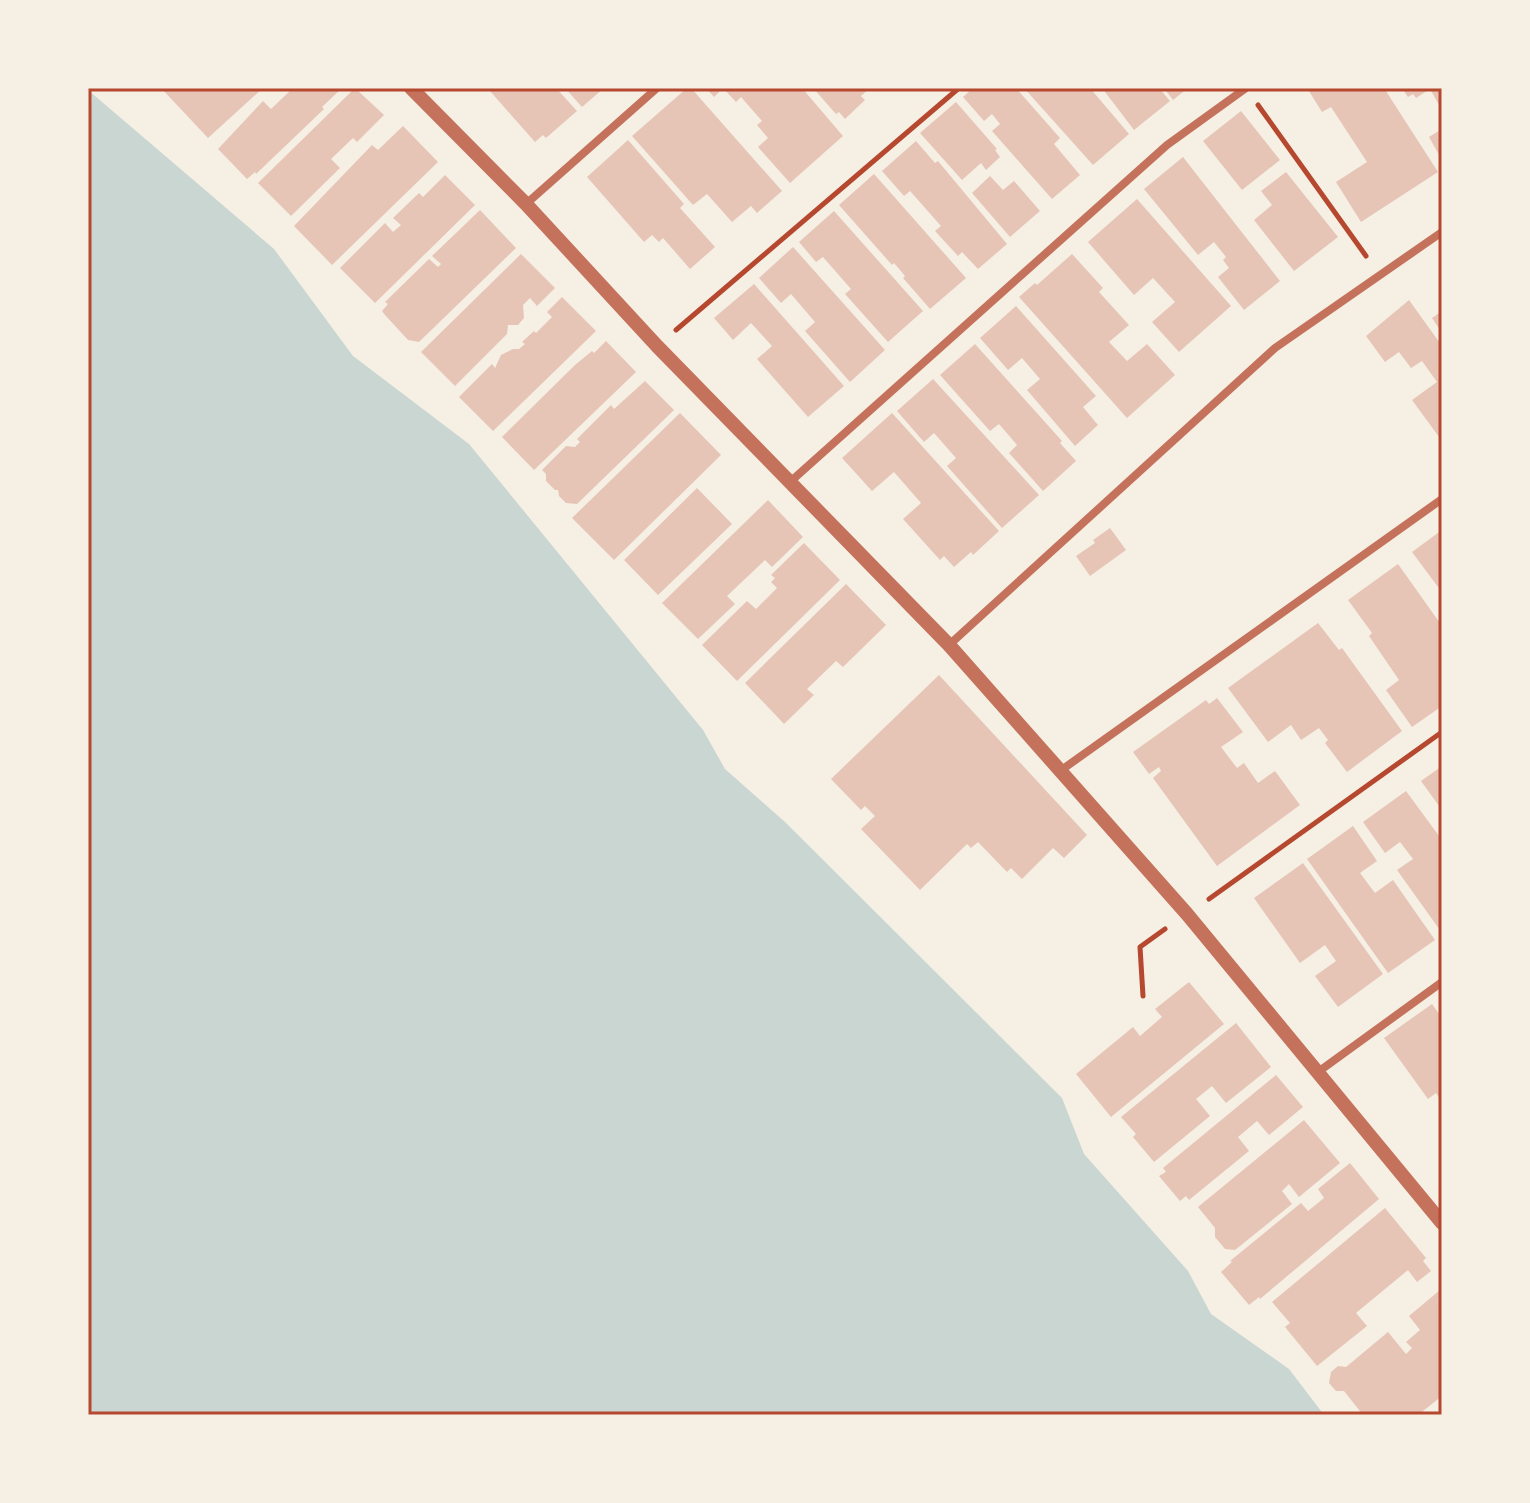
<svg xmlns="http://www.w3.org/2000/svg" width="1530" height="1503" font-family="Overpass,sans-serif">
<rect width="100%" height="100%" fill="#f6efe4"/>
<path fill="#c9d6d2" d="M88 90 274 249 353 356 469 444 703 730 725 769 785 822 1062 1098 1084 1154 1188 1271 1211 1314 1289 1369 1324 1415H88Z"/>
<path fill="#e6c5b7" d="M161 88H263L208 138Z
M293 88H342L322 107 324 109 256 174 255 172 247 179 218 149 263 101 271 109Z
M355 88 384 115 357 142 353 138 331 159 340 168 291 216 258 183Z
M493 88H556L577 111 546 138 543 135 535 142 490 91Z
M565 88H604L582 107Z
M687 88H691L782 191 757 213 751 206 732 222 707 194 693 205 632 136Z
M706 88H802L843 136 790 183 758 147 768 138 757 125 762 121 741 97 736 102 723 88 714 97Z
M813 88H870L861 96 865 100 845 119 839 112 836 114Z
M973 88H1016L1060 138 1054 144 1080 175 1052 199 992 131 1000 124 992 114 984 121 963 97Z
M1024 88H1090L1129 134 1093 165Z
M1102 88H1159L1170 101 1134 130Z
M1164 88H1188L1173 100Z
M1307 88H1384L1438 172 1361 222 1336 182 1367 162 1331 107 1322 112Z
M1402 88H1442V110L1430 89 1416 98 1413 94 1408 97Z
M956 102 997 149 995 150 1000 157 986 170 981 163 962 180 920 133Z
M1241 111 1280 160 1242 190 1203 141Z
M403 126 438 162 332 265 294 226 372 145 378 150Z
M1442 129V160L1429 137Z
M628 140 684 204 680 208 715 247 690 269 663 238 659 242 652 235 644 242 587 177Z
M916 141 935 163 938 161 1007 244 978 269 962 252 958 256 935 231 941 226 910 191 904 196 882 171Z
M1183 157 1280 281 1244 310 1218 277 1229 268 1223 260 1226 257 1214 242 1198 255 1144 189Z
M1286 172 1338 237 1294 271 1254 220 1272 205 1261 191Z
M874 174 966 278 930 309 903 278 905 276 894 263 892 265 839 205Z
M445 175 475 205 375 303 340 268 385 223 393 232 401 225 393 218 419 193 423 197Z
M990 176 1003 190 1014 181 1040 211 1010 237 972 193Z
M1137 199 1231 306 1179 352 1152 322 1175 302 1153 278 1134 295 1088 242Z
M480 210 516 248 419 342 408 340 385 315 382 311 388 304 385 302 429 259 438 267 441 264 432 256Z
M834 211 923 311 888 342 845 294 851 289 823 257 816 262 799 242Z
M793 247 885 350 850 382 805 331 815 322 791 294 781 303 759 278Z
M521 254 555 288 537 306 530 298 523 305 524 318 518 325H508L507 334 455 386 421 352Z
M1072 254 1103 288 1099 292 1129 325 1109 342 1127 361 1147 344 1175 375 1127 418 1019 297 1035 283 1037 285Z
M754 284 844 386 808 417 757 359 772 346 751 323 733 340 714 318Z
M562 297 596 331 493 431 459 397 492 364 495 368 501 355 513 349H519L525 344 522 342 534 331 536 333 552 317 547 312Z
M1409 300 1442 346V441L1412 400 1437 382 1422 361 1411 368 1399 352 1385 362 1366 336Z
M1016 306 1096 396 1083 407 1098 425 1075 446 1027 390 1040 379 1022 358 1008 370 980 338Z
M1442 311V333L1432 318Z
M606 341 636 372 534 470 502 437 575 365 592 351 594 353Z
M975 344 1062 441 1060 443 1076 461 1043 491 1009 453 1017 445 999 424 990 431 940 375Z
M933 379 1039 495 1002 528 947 466 956 458 934 433 924 442 897 411Z
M645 381 674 410 577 504 566 503 559 496 558 490H555L546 481V474L542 470 566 446 575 447 580 442 577 439 611 405 614 409Z
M680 413 721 455 614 560 572 518Z
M892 413 999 531 973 555 971 552 954 567 944 556 940 560 903 519 921 503 894 472 872 491 842 458Z
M697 488 732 524 658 595 624 560Z
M768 500 803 537 772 567 765 560 727 596 735 604 698 639 662 603Z
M1110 528 1126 550 1090 576 1076 556 1095 543 1093 540Z
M1442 530V585L1438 587 1412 552Z
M804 543 840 580 737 681 702 645 747 601 756 609 777 588 771 582 775 578 771 575Z
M1398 564 1442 626V706L1412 727 1386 690 1399 680 1369 636 1372 633 1348 600Z
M846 584 886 625 843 667 836 661 807 689 814 695 784 724 745 683Z
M1318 623 1339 650 1342 648 1402 731 1347 772 1325 743 1328 740 1319 728 1301 740 1291 725 1268 742 1228 688Z
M939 675 1087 835 1064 858 1053 848 1022 879 1011 868 1007 872 978 842 971 848 967 844 920 890 861 829 875 816 865 806 861 810 831 779Z
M1217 698 1243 732 1221 747 1237 768 1244 763 1258 783 1275 771 1300 805 1217 866 1153 778 1161 771 1159 767 1149 774 1133 752 1206 700 1209 704Z
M1442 766V810L1421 781Z
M1406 791 1442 840V933L1397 870 1413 859 1400 842 1385 853 1363 822Z
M1353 826 1377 861 1360 873 1375 893 1393 880 1435 940 1388 973 1307 859Z
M1303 863 1383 974 1338 1007 1315 976 1336 961 1325 945 1300 963 1254 898Z
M1189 982 1224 1024 1111 1117 1076 1074 1133 1027 1140 1036 1162 1017 1155 1009Z
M1432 1004 1442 1018V1102L1436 1093 1428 1099 1384 1038Z
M1236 1023 1271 1067 1226 1103 1212 1086 1196 1099 1210 1116 1154 1162 1133 1137 1136 1134 1121 1117Z
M1276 1075 1303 1107 1269 1135 1257 1121 1238 1137 1249 1151 1189 1200 1186 1196 1180 1201 1159 1176 1166 1172 1163 1168Z
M1304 1120 1340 1163 1299 1197 1289 1184 1282 1191 1292 1204 1235 1250 1225 1249 1215 1237V1228L1198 1207Z
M1350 1163 1379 1199 1260 1299 1259 1297 1249 1305 1221 1272 1232 1262 1230 1261 1301 1203 1308 1211 1324 1198 1318 1189Z
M1385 1208 1426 1258 1423 1261 1431 1271 1417 1282 1408 1270 1356 1313 1367 1326 1317 1366 1285 1327 1290 1323 1272 1302Z
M1440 1290 1442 1396 1418 1415H1363L1344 1391H1336L1329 1383 1331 1372 1338 1366 1346 1367 1388 1332 1406 1354 1412 1348 1406 1342 1420 1330 1409 1316Z"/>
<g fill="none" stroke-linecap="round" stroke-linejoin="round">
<path stroke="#b5482f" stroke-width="5" d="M1258 105 1366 256
M676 330 959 88
M1209 899 1442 732
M1143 996 1140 947 1165 929"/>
<path stroke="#c5725c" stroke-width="8" d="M526 204 657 88
M790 482 1167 145 1246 88
M949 645 1275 348 1442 232
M1060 771 1442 499
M1318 1072 1442 982"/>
<path stroke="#c5725c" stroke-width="14" d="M411 88 526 204 657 346 949 645 1187 914 1442 1223"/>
</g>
<rect width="1530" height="1503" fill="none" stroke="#f6efe4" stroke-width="180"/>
<rect x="90" y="90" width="1350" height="1323" fill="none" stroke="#b5482f" stroke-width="3"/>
</svg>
